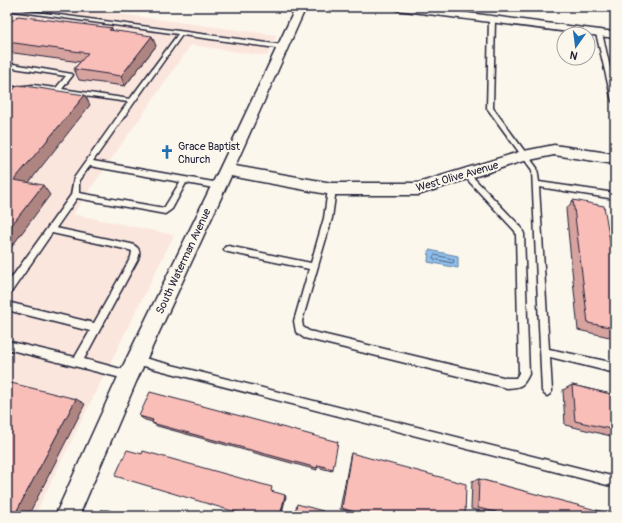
<svg xmlns="http://www.w3.org/2000/svg" width="622" height="523" font-family="Pangolin,sans-serif">
<rect width="100%" height="100%" fill="#fbf7ec"/>
<filter id="ink" filterUnits="userSpaceOnUse"><feTurbulence type="fractalNoise" baseFrequency=".025" numOctaves="2"/><feDisplacementMap in="SourceGraphic" scale="8" xChannelSelector="R" yChannelSelector="G"/><feConvolveMatrix kernelMatrix="1 2 1 2 8 2 1 2 1" color-interpolation-filters="sRGB"/></filter>
<g filter="url(#ink)">
<path fill="#fbe6dd" d="M7 7H66L277 35 267 56 191 45 73 214 174 235 34 516H7Z"/>
<path fill="#8fbfea" stroke="#6380a4" d="M429 250 458 256V268L428 262Z"/>
<g fill="none" stroke-linecap="round" stroke-linejoin="round">
<path stroke="#4e6181" stroke-width="1" d="M435 255 453 259 454 262 452 263 434 259 433 257Z"/>
<defs>
<path id="lane" d="M451 7H455L454 15 450 14Z
M7 8 283 45 286 47 283 49 182 35 93 161 219 183 221 184 223 186 221 188 219 189 186 183 172 209 165 214 77 198 56 228 131 244C139 247 141 251 138 259L84 359 132 372 134 375 132 378 129 380 7 349V341L75 357 90 331 7 310V302L94 323 131 257 132 251 129 250 52 233 10 294 7 295V284L71 195 74 178 128 102 33 89 7 92V88L33 85 56 88 66 76 7 67V63L72 74 73 75 62 89 130 99 178 34 7 10ZM90 166 180 182 164 208 79 193V180Z
M492 17 495 19 493 108 537 168 539 182 615 193V199L539 187 549 349 615 363V373L550 357 552 391 550 394 547 396 544 394 542 391 532 170 487 108 489 19Z
M599 31 602 33 615 89V103L612 101 596 33Z
M466 171 468 172 521 227 524 234 529 374C523 387 520 387 507 388L304 338 296 332 294 321 309 269 228 252 225 251 224 249 225 247 228 246 311 263 324 218 328 189 329 187H335L336 189 332 218 302 321 303 327 309 331 507 378H516L519 373 516 234 515 231 464 176 463 174Z
M136 356 615 477V487L136 364 133 363 131 360 133 357Z"/>
<path id="street" d="M296 7H306L235 166 332 183H418L519 152 554 145 615 154V164L554 155 520 162 418 195H332L231 176 136 382 79 516H55L122 368 219 170Z
M392 7H421L615 32V38L397 10Z"/>
</defs>
<use href="#lane" stroke="#22223b" stroke-width="3"/>
<use href="#street" stroke="#22223b" stroke-width="3"/>
<use href="#lane" fill="#fbf7ec" fill-rule="evenodd"/>
<use href="#street" fill="#fbf7ec" fill-rule="evenodd"/>
</g>
<path fill="#d7a39f" stroke="#22223b" d="M611 7H615V16H614Z
M7 25 112 28 113 31 156 46 125 86 79 80 74 69 80 62 7 52Z
M573 200 615 270V337L614 338 578 330 566 210Z
M572 385 615 395V437L565 425 563 390Z
M139 416 333 469 332 471 317 467V470L157 426 152 423 153 422 145 420Z
M351 453 465 516H363L340 509 350 457Z
M479 479 615 516H487V513L471 509 472 481Z"/>
<path fill="#af8582" stroke="#22223b" d="M152 36 156 46 125 86 121 76Z
M85 95 90 105 23 190 14 180Z
M43 185 50 195 7 253V231Z
M76 399 85 404 28 516H14Z
M285 495 286 497 281 516H280Z
M101 510H108L126 516H122Z"/>
<path fill="#fabeb9" stroke="#22223b" d="M18 16 112 28 109 30 152 36 121 76 74 69 88 53 7 42V25Z
M18 85 85 95 14 180 43 185 7 231V96Z
M573 200 604 206 615 270V328L588 323Z
M7 382 76 399 14 516H7Z
M572 385 615 395V430L575 421Z
M150 392 338 442 333 469 318 465 317 468 152 423 153 420 139 416Z
M127 450 142 454 143 451 272 487 271 491 285 495 280 516H249L115 476Z
M351 453 466 484 465 516H367L342 508Z
M479 479 615 515V516H495L496 512 478 508Z
M297 504 323 511 322 516H294Z
M101 510 122 516H98Z"/>
</g>
<defs>
<symbol id="church-bare" viewBox="-9 -9 18 18"><path d="M-1.2-6h2.4v3.5h3.3v2.4h-3.3V6h-2.4V-.1h-3.3v-2.4h3.3Z" fill="#1f6fb2" stroke="#fbf7ec" stroke-width="2.5" paint-order="stroke"/></symbol>
</defs>
<g fill-rule="evenodd">
<use href="#church-bare" x="157" y="142" width="20" height="20"/>
</g>
<g text-anchor="middle" stroke-width="4" stroke-linejoin="round" paint-order="stroke">
<g font-size="11" fill="#22223b" stroke="#fbf7ec" text-anchor="start">
<text x="178" y="150">Grace Baptist<tspan x="178" dy="13">Church</tspan></text>
</g>
<g font-size="11" fill="#22223b" stroke="#fbf7ec">
<text transform="translate(457 176) rotate(-16)" y="4">West Olive Avenue</text>
<text transform="translate(183 261) rotate(-65)" y="4">South Waterman Avenue</text>
</g>
</g>
<rect width="622" height="523" fill="none" stroke="#fbf7ec" stroke-width="24"/>
<rect x="12" y="12" width="598" height="499" fill="none" stroke="#22223b" stroke-width="1.5" filter="url(#ink)"/>
<g transform="translate(576 46) rotate(194)"><circle r="19" fill="#fbf7ec" stroke="#a4a2a5"/>
<path d="M0-3L7 15L0 10L-7 15Z" fill="#1f6fb2"/>
<text y="-6" font-size="11" font-weight="bold" text-anchor="middle" fill="#22223b">N</text>
</g>
</svg>
